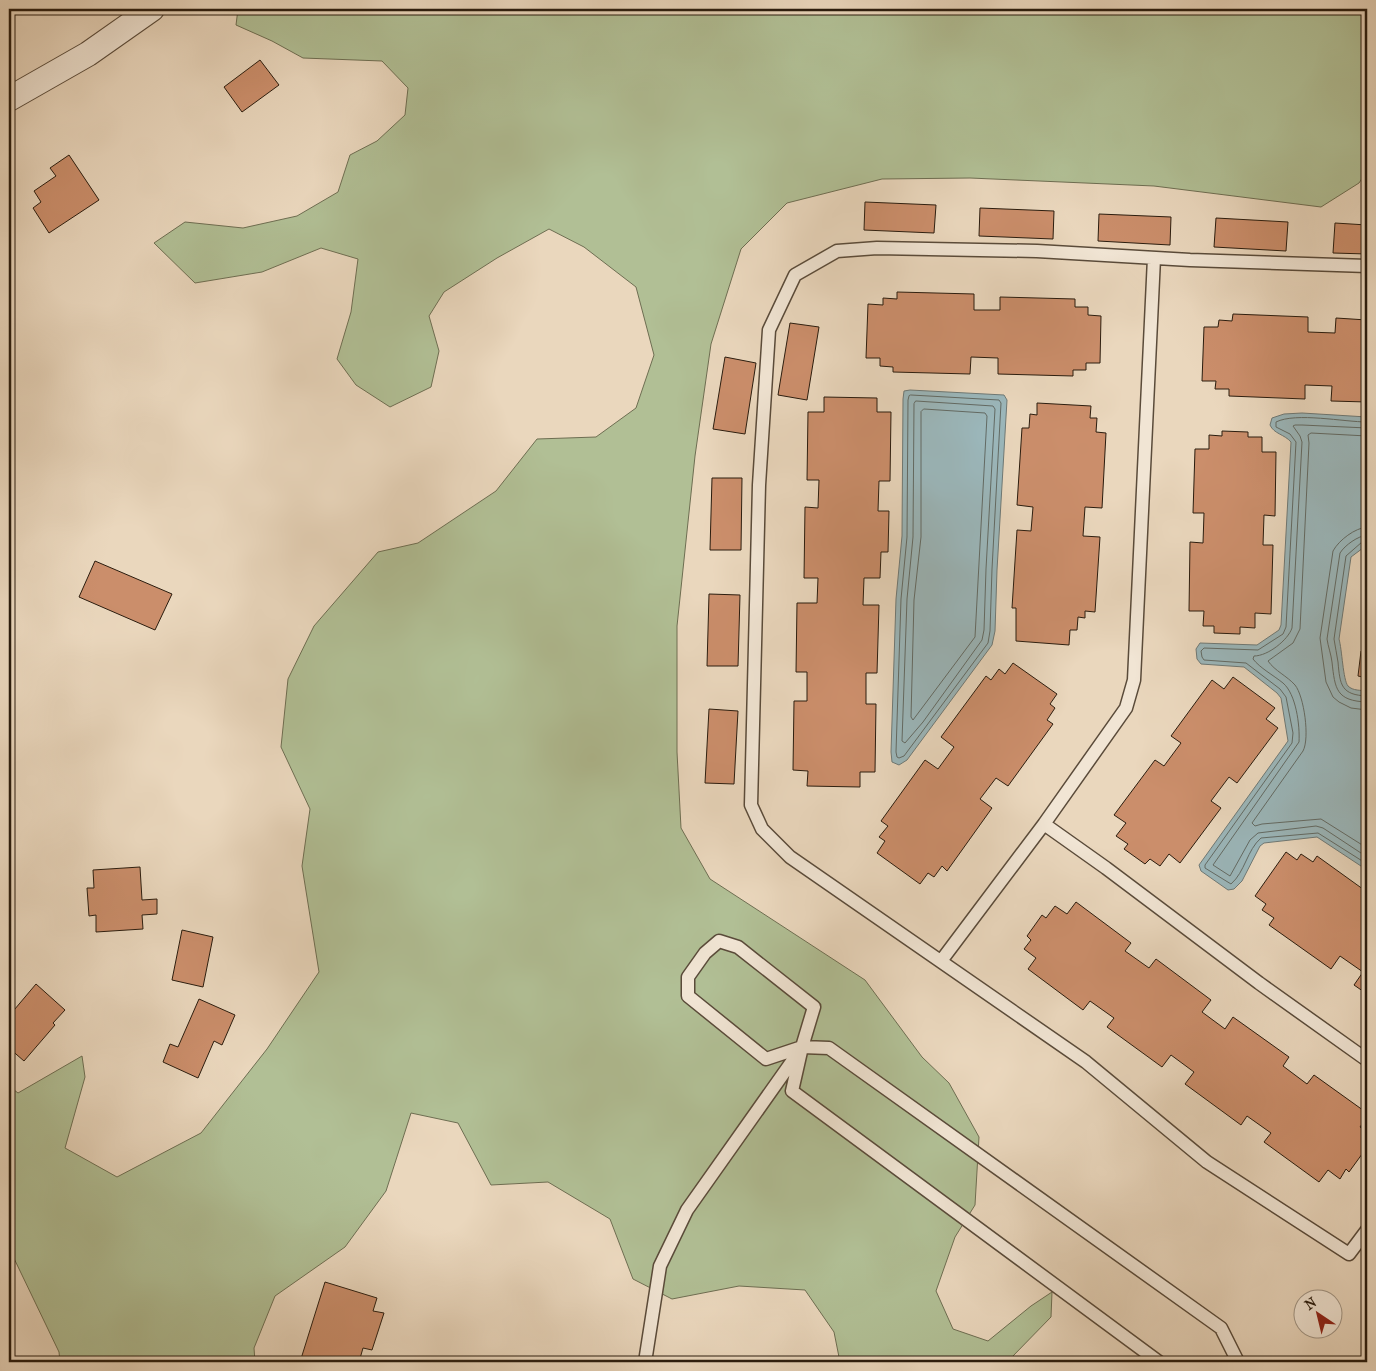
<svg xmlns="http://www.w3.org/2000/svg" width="1376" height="1371" font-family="'IM FELL French Canon',serif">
<rect width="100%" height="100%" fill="#ead7bd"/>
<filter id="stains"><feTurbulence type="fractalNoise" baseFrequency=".004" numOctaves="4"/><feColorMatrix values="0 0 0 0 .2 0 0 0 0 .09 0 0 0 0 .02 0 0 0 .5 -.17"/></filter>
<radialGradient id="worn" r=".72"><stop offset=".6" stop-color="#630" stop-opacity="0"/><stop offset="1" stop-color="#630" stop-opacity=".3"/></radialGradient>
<path fill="#b1bf95" stroke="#6e6e52" d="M238 9H1367V171L1359 183 1321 207 1154 186 970 178 882 179 787 203 741 249 711 344 695 456 677 626V752L681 828 710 879 865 980 922 1057 949 1083 979 1137 975 1205 955 1237 936 1291 953 1329 988 1341 1031 1306 1052 1292 1051 1317 1012 1357 986 1362H840L834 1332 805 1290 739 1286 672 1299 633 1279 610 1219 548 1182 491 1185 458 1123 411 1113 386 1191 345 1247 275 1296 254 1348 255 1362H60L59 1352 9 1248V1086L18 1093 82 1056 85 1077 65 1148 117 1177 201 1133 267 1049 319 972 302 866 310 809 281 747 288 679 314 626 378 552 418 543 496 491 537 439 596 437 636 408 654 355 636 287 584 247 549 229 497 258 444 292 429 316 439 351 431 387 390 407 356 385 337 359 351 312 358 259 321 248 262 272 195 283 154 243 185 222 243 228 297 216 338 192 350 155 377 141 405 115 408 88 382 61 303 58 272 41 236 25Z"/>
<path fill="#9bb7bb" stroke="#6e7976" d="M910 390 1004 395 1007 400 997 570 995 631 992 645 907 760 899 765 892 762 891 752 896 599 902 536 903 399 904 391Z
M1302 413 1367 417V545L1351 557 1339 639C1342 649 1343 680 1348 686 1353 691 1361 690 1367 691V870L1317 837 1264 843 1260 846 1242 881 1234 889 1228 890 1201 871 1199 865 1288 741 1281 698 1277 693 1244 667 1201 664 1197 659 1196 649 1200 643 1257 645 1279 630 1281 625 1291 442C1284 434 1274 434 1270 425L1272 418 1284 414Z"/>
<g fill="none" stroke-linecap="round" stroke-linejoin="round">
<path stroke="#626a64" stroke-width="1" d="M911 395 999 400 1001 403 992 569 990 631 988 643 904 756 899 758 897 757 896 752 901 599 907 537 908 400 909 396Z
M916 401 993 406 995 409 986 569 984 630 982 640 923 722 905 743 902 741 907 599 913 537 914 404Z
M924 409 985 413 987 416 975 637 913 720 911 717 914 600 921 537V412Z
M1367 422C1344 422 1296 412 1276 422V427L1290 434 1296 442 1286 627 1283 634 1258 650 1204 648 1201 651 1202 657 1204 660 1246 663 1280 689 1286 697 1293 733 1292 743 1205 865V868L1231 884C1245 872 1247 850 1261 838L1318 833 1367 864
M1367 428 1302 425H1295L1293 426 1300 436 1302 442 1292 628C1288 640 1268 656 1254 656L1253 659C1260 668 1273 675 1283 683 1296 694 1300 725 1299 742L1213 865 1230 876 1250 840 1258 833 1316 826 1323 828 1367 857
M1367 436 1311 433 1308 435 1309 443 1300 629 1293 643 1268 661C1275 671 1287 676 1295 685 1304 696 1310 738 1303 751L1252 823 1255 826 1262 824 1321 819 1367 848
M1367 527C1355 528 1339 540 1333 551L1320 638 1326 682 1333 697 1339 702 1351 708 1367 710
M1367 535C1358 536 1345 545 1340 553L1327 639C1328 646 1331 654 1332 662 1335 689 1336 701 1367 702
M1367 541 1362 542 1346 556 1334 639C1335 647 1337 654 1338 662 1340 685 1341 695 1367 696"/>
</g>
<path fill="#cb8e6b" stroke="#2a1c0e" d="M260 60 279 85 242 112 224 87Z
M69 155 99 200 49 233 33 208 41 202 34 191 56 176 50 168Z
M865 202 936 205 934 233 864 230Z
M980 208 1054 211 1053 239 979 236Z
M1099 214 1171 217 1170 245 1098 241Z
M1216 218 1288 222 1286 251 1214 247Z
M1335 223 1367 225V254L1333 253Z
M897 292 974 294V310H1000V297L1075 299V307H1088V315L1101 316 1100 363H1086V370H1073V376L998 374V358L971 357 970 374 893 372V367L880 366V358H866L868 304 883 305V298L897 299Z
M1233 314 1308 317V332L1335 333 1336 318 1367 320V402L1331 401 1332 386 1305 385V399L1229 396V389H1215L1216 381H1202L1204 327H1218L1219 320 1232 321Z
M790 323 819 327 807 400 778 395Z
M725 357 756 363 745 434 713 429Z
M824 397 877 398V412H891L890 481H879L878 511H889L888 552H881L880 578H864L863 605H879L877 673H866V704H876L875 772H860V787L807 786 808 771 793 770 794 701H807V672H796L797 603H817L818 578H804L805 507 818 508 819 480H807L808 412H824Z
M1037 403 1091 406 1090 418H1097L1096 432 1106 433 1102 508 1085 507 1083 536 1100 537 1095 612 1085 611V618L1078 617 1077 630H1070L1069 645 1016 641V608H1012L1017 530 1031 531 1033 507 1017 505 1022 428H1029L1030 414 1037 415Z
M1222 431 1248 432V437H1262V452H1276L1275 516 1264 515 1263 545H1273L1271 614 1255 613V628L1240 627V634L1214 633V626H1203L1204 611H1189L1190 542 1203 543 1204 513H1193L1195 449H1209V435L1222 436Z
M712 478H742L741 550H710Z
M95 561 172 594 155 630 79 597Z
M709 594 740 595 738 666H707Z
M1361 651H1367V678L1358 676Z
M1013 663 1057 694 1050 704 1055 708 1047 720 1053 724 1008 786 996 778 980 799 992 808 947 871 942 866 934 877 928 873 920 884 877 853 885 841 879 837 888 826 881 821 925 760 938 769 954 747 941 737 986 676 991 680 999 669 1005 674Z
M1233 677 1275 708 1266 719 1278 728 1237 783 1229 777 1211 801 1221 808 1180 863 1169 854 1160 866 1150 859 1145 864 1124 849 1128 844 1116 836 1126 823 1114 815 1155 760 1164 766 1181 743 1171 736 1212 680 1224 689Z
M709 709 738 711 734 784 705 783Z
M1286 852 1297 860 1301 854 1313 862 1317 856 1367 892V994L1354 985 1363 972 1340 956 1331 969 1269 925 1274 918 1262 910 1266 904 1255 896Z
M140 867 142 900 157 899V914L142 915 143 929 96 932V915L89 916 87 888H94L93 870Z
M1076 902 1131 943 1125 951 1149 968 1156 959 1211 1000 1202 1012 1225 1029 1233 1017 1289 1057 1283 1066 1307 1084 1314 1075 1367 1113V1117L1360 1127 1367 1132V1140L1362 1147 1365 1150 1349 1172 1346 1169 1340 1179 1328 1170 1319 1182 1264 1142 1271 1133 1247 1116 1241 1125 1185 1084 1194 1072 1171 1055 1162 1067 1107 1027 1114 1018 1090 1001 1083 1010 1028 969 1036 958 1024 949 1031 940 1027 936 1042 915 1046 918 1055 906 1067 914Z
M182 930 213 937 203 987 172 980Z
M36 984 65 1010 53 1023 55 1025 24 1061 9 1048V1016Z
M199 999 235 1015 222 1045 214 1041 198 1078 163 1062 170 1044 178 1047Z
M325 1282 377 1298 373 1311 384 1313 372 1350 363 1348 359 1362H300Z"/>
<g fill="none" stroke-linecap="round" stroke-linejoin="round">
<defs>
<path id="lane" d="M1367 266 1190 260 1037 251 877 248 837 251 795 275 769 330 759 485 751 805 762 829 790 857 1086 1062 1207 1162 1349 1254 1367 1230
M1044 824 1106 868 1259 983 1367 1060
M941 961 1044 824 1126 708 1134 680 1154 258
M645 1362 660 1266 687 1210 798 1053
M1159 1362 792 1091 802 1047 814 1007 738 947 719 941 705 953 688 977V996L766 1059 802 1047 829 1048 1221 1328 1238 1362"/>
<path id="street" d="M9 99 88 54 152 9"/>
</defs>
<use href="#lane" stroke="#5a4b3a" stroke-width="15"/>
<use href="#street" stroke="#5a4b3a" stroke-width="26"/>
<use href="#lane" stroke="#f1e5d4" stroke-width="12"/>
<use href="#street" stroke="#f1e5d4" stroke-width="24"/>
</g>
<rect width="1376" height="1371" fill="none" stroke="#ead7bd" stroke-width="30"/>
<rect x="10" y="10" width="1356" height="1351" fill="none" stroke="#2a1c0e" stroke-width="2.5"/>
<rect x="15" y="15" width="1346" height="1341" fill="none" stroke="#2a1c0e"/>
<g transform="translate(1318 1314) rotate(325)"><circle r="24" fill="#f1e5d4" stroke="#a19585"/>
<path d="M0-4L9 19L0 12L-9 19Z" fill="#8f2418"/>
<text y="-8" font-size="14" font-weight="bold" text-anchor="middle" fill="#2a1c0e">N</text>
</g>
<rect width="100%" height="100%" filter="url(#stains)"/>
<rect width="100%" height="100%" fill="url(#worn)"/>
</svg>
